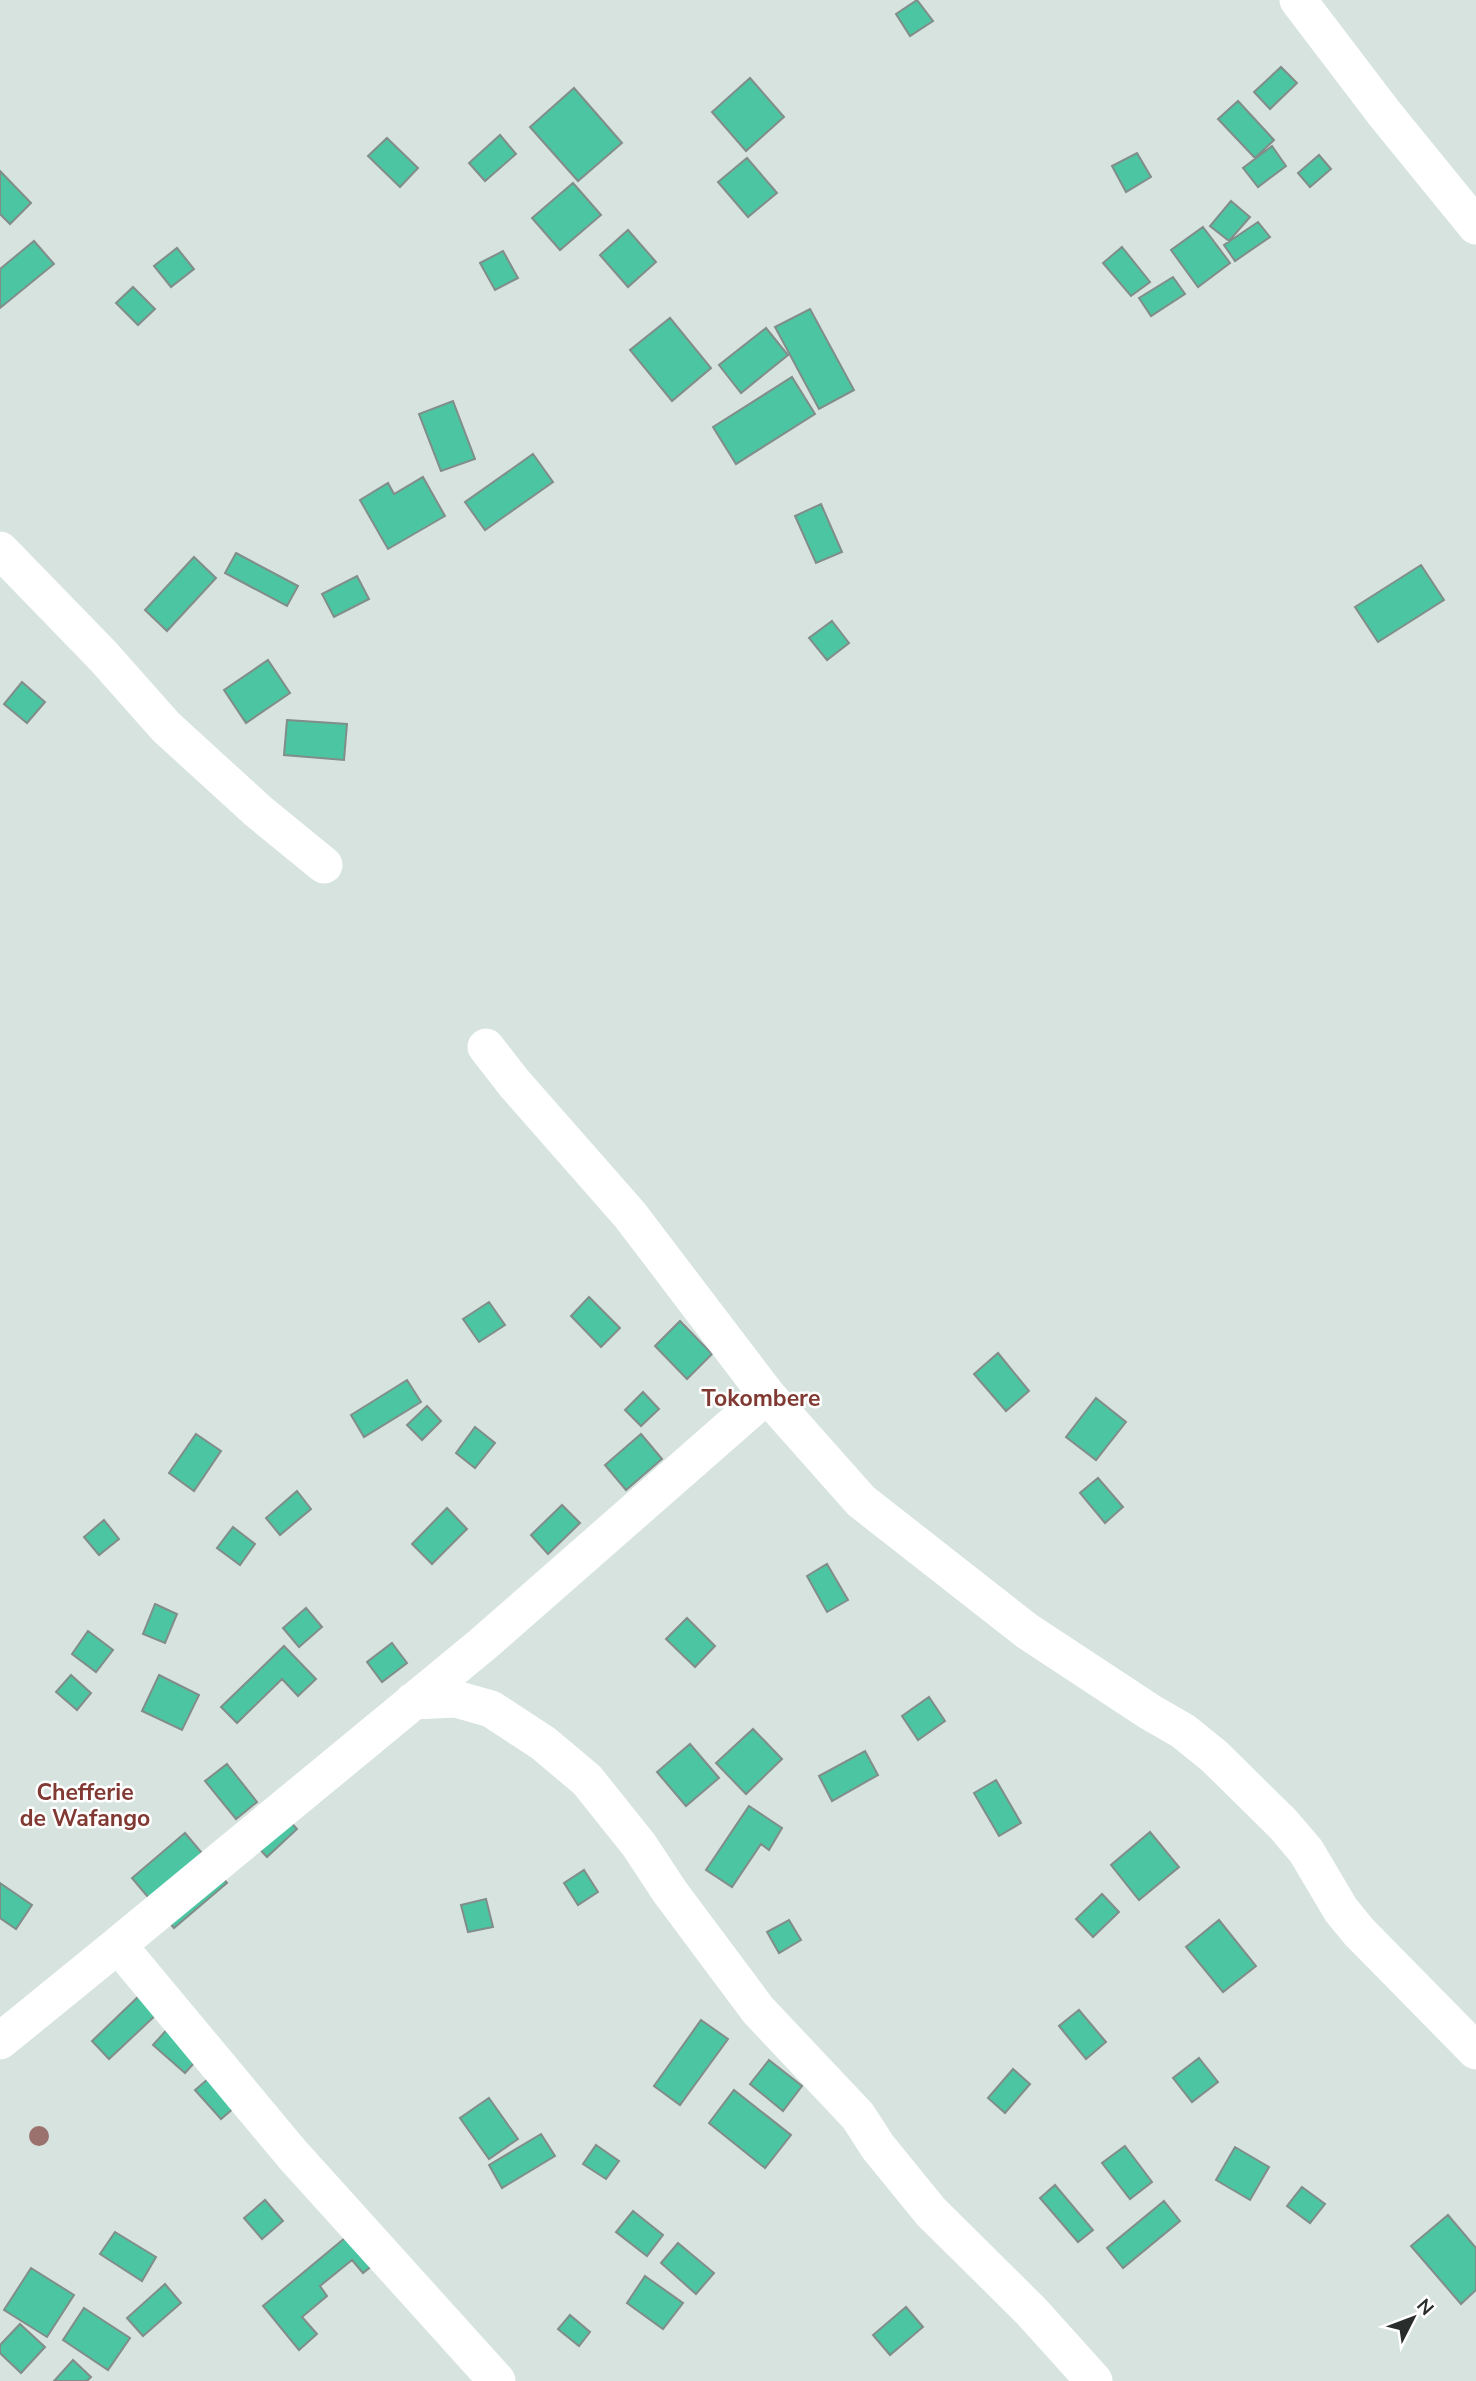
<svg xmlns="http://www.w3.org/2000/svg" width="1476" height="2381" font-family="'Nunito Sans',sans-serif">
<rect width="100%" height="100%" fill="#d6e3de"/>
<path fill="#4cc5a3" stroke="#818d89" stroke-width="2" d="M917 0 933 21 910 36 896 14Z
M1281 67 1297 83 1270 109 1254 92Z
M750 78 784 117 746 151 712 112Z
M574 88 622 143 578 181 530 127Z
M1238 101 1274 140 1255 158 1218 119Z
M500 135 516 154 485 181 469 163Z
M387 138 418 168 400 187 368 156Z
M1272 146 1286 166 1258 187 1243 168Z
M1137 153 1151 177 1126 192 1112 166Z
M1319 155 1331 169 1310 187 1298 173Z
M747 158 777 193 748 217 718 182Z
M0 171 31 203 10 224 0 214Z
M573 183 601 215 560 250 532 218Z
M1231 201 1250 217 1229 241 1210 226Z
M1258 222 1270 237 1235 261 1224 245Z
M1203 227 1230 263 1198 287 1171 250Z
M628 230 656 262 628 287 600 255Z
M34 241 54 264 0 308V269Z
M1122 247 1150 282 1131 296 1103 263Z
M177 248 194 269 171 287 154 266Z
M503 251 518 278 495 290 480 263Z
M1173 277 1185 294 1151 316 1139 298Z
M133 287 155 309 138 325 116 303Z
M810 309 854 390 819 409 775 327Z
M670 318 711 368 672 401 630 350Z
M766 328 788 355 741 393 719 365Z
M792 377 815 414 736 464 713 427Z
M453 401 475 459 441 471 419 414Z
M533 454 553 482 485 530 465 502Z
M423 477 445 516 388 549 360 500 388 483 394 494Z
M821 504 842 552 816 563 795 516Z
M236 553 298 586 287 606 225 573Z
M194 557 216 578 167 631 145 610Z
M1421 565 1444 600 1378 642 1355 607Z
M357 576 369 599 334 617 322 594Z
M832 621 849 643 827 660 809 638Z
M268 660 290 693 246 723 224 690Z
M22 682 45 702 27 723 4 704Z
M287 720 347 724 344 760 284 755Z
M589 1297 620 1328 601 1347 571 1316Z
M489 1302 505 1325 479 1342 463 1319Z
M680 1321 712 1354 687 1379 655 1346Z
M998 1353 1029 1391 1006 1411 974 1374Z
M407 1380 421 1402 364 1437 351 1415Z
M643 1392 659 1409 641 1426 625 1410Z
M1096 1398 1126 1422 1096 1460 1066 1437Z
M427 1406 441 1421 422 1440 407 1425Z
M475 1427 495 1443 475 1468 456 1453Z
M196 1434 221 1451 194 1491 169 1473Z
M641 1434 662 1459 626 1490 605 1465Z
M1098 1478 1123 1507 1105 1523 1080 1493Z
M297 1491 311 1509 280 1535 266 1518Z
M562 1505 580 1523 548 1554 531 1535Z
M447 1508 467 1529 432 1564 412 1544Z
M104 1520 119 1539 99 1555 84 1537Z
M233 1527 255 1544 240 1565 217 1548Z
M827 1564 848 1600 827 1612 807 1576Z
M155 1604 177 1614 165 1643 143 1634Z
M306 1608 322 1627 299 1647 283 1628Z
M687 1618 715 1646 695 1667 666 1639Z
M88 1631 113 1650 96 1672 72 1654Z
M392 1643 407 1663 382 1682 367 1662Z
M284 1646 316 1679 298 1696 282 1679 237 1723 221 1707Z
M71 1675 91 1693 77 1710 56 1692Z
M159 1675 199 1695 182 1730 142 1711Z
M929 1697 945 1721 918 1740 902 1716Z
M753 1729 782 1759 746 1794 716 1763Z
M690 1744 719 1778 686 1806 657 1772Z
M865 1751 878 1775 832 1801 819 1776Z
M227 1764 257 1802 236 1819 205 1781Z
M996 1780 1021 1823 999 1836 974 1793Z
M271 1801 297 1829 267 1857 241 1829Z
M749 1806 782 1828 769 1850 761 1844 732 1887 706 1870Z
M1150 1832 1179 1867 1139 1900 1111 1865Z
M185 1833 227 1883 174 1928 132 1878Z
M584 1870 598 1892 578 1905 564 1883Z
M0 1883 32 1905 16 1929 0 1918Z
M1102 1894 1119 1912 1093 1937 1076 1919Z
M486 1899 493 1927 468 1932 461 1905Z
M789 1920 801 1940 779 1953 767 1932Z
M1219 1920 1256 1966 1223 1992 1186 1947Z
M140 1995 158 2013 109 2059 92 2041Z
M1079 2010 1106 2042 1086 2059 1059 2026Z
M701 2020 728 2039 680 2105 654 2086Z
M171 2025 203 2053 185 2073 153 2045Z
M1199 2058 1218 2082 1192 2102 1173 2078Z
M769 2060 802 2086 783 2111 750 2084Z
M1013 2069 1030 2084 1005 2113 988 2098Z
M215 2073 241 2102 221 2119 195 2090Z
M734 2090 791 2135 765 2168 709 2123Z
M489 2098 518 2139 489 2159 460 2118Z
M541 2134 555 2156 502 2188 489 2165Z
M596 2145 619 2161 606 2179 583 2164Z
M1125 2146 1152 2182 1130 2199 1102 2163Z
M1235 2147 1269 2167 1250 2200 1216 2180Z
M1055 2185 1093 2230 1078 2242 1040 2198Z
M1302 2187 1325 2204 1310 2223 1287 2206Z
M265 2200 283 2221 262 2239 244 2218Z
M1164 2201 1180 2221 1123 2268 1107 2248Z
M633 2211 663 2235 647 2256 616 2232Z
M1448 2215 1476 2248V2290L1461 2304 1411 2246Z
M363 2223 388 2253 363 2273 352 2260 320 2286 327 2296 302 2317 317 2334 299 2350 263 2306Z
M115 2232 156 2257 142 2281 100 2254Z
M678 2243 714 2273 696 2294 661 2263Z
M31 2268 74 2295 47 2337 4 2310Z
M645 2276 683 2303 663 2329 627 2303Z
M165 2284 181 2303 143 2336 127 2318Z
M906 2307 923 2327 890 2355 873 2335Z
M84 2308 130 2338 108 2370 63 2340Z
M570 2315 590 2332 579 2346 558 2329Z
M20 2324 45 2347 21 2373 0 2353V2345Z
M73 2360 91 2377 87 2381H54Z"/>
<g fill="none" stroke-linecap="round" stroke-linejoin="round">
<path stroke="#fff" stroke-width="37" d="M1298 0 1384 113 1476 226
M0 550 103 656 166 727 258 811 324 865
M486 1047 514 1083 630 1215 767 1395
M413 1701 456 1699 491 1709 543 1743 587 1780 639 1845 670 1892 758 2010 858 2116 878 2147 931 2212 1031 2311 1094 2381
M0 2041 118 1945
M497 2381 292 2154 118 1945 483 1644 767 1395 861 1501 1027 1631 1150 1712 1183 1731 1214 1756 1283 1824 1306 1851 1341 1910 1359 1932 1476 2051"/>
</g>
<circle fill="#9a716d" cx="39" cy="2136" r="10"/>
<g text-anchor="middle" stroke-width="5" stroke-linejoin="round" paint-order="stroke">
<g font-size="23" font-weight="bold" fill="#813a33" stroke="#fff">
<text x="761" y="1406">Tokombere</text>
<text x="85" y="1800">Chefferie<tspan x="85" dy="26">de Wafango</tspan></text>
</g>
</g>
<g transform="translate(1413 2318) rotate(48)" stroke="#ffffff" stroke-width="5" paint-order="stroke">
<path d="M0-5L12 26L0 18L-12 26Z" fill="#292e2c"/>
<text y="-10" font-size="19" font-weight="bold" text-anchor="middle" fill="#292e2c">N</text>
</g>
</svg>
